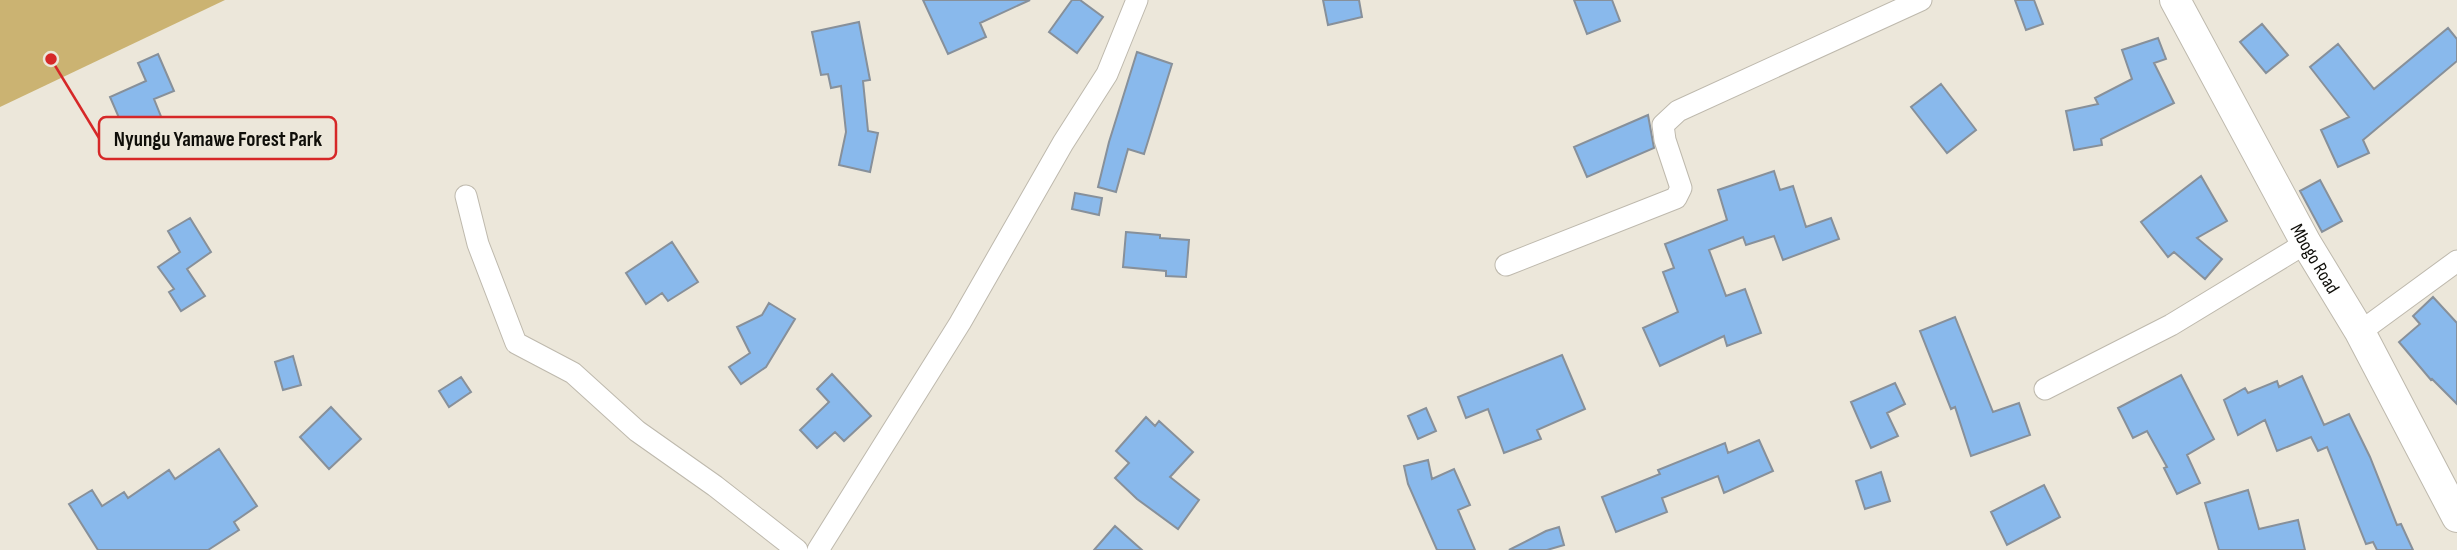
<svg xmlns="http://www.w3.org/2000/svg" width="2457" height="550" font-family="'Sofia Sans Condensed',sans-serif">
<rect width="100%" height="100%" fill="#ece7da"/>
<path fill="#cbb372" d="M0 0H225L0 107Z"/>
<path fill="#89b9ec" stroke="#87909a" stroke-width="2" d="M923 0H1030L980 23 986 37 948 54Z
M1072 0H1080L1103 17 1077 53 1049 32Z
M1323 0H1359L1362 17 1328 25Z
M1574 0H1612L1620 21 1587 34Z
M2015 0H2034L2043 24 2026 30Z
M859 22 870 80 863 81 868 131 878 133 870 172 839 165 846 132 841 86 831 88 828 74 821 75 812 32Z
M2262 24 2288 55 2266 73 2240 42Z
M2448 28 2457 39V61L2363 140 2369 153 2338 167 2321 130 2349 117 2310 67 2338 44 2374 89Z
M2158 38 2166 59 2154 63 2174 103 2101 139 2102 145 2074 150 2066 111 2098 104 2095 98 2132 79 2122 50Z
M1137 52 1172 64 1144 154 1128 149 1116 192 1098 187 1109 142Z
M158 54 174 91 154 99 162 119 126 134 110 97 146 81 138 63Z
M1941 84 1976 130 1947 153 1911 107Z
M1648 115 1654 148 1587 177 1574 147Z
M1774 171 1780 190 1793 186 1806 227 1831 218 1839 239 1783 260 1774 236 1746 245 1743 237 1709 250 1726 296 1745 289 1761 333 1727 346 1724 336 1660 366 1643 328 1678 312 1663 272 1674 268 1665 244 1727 220 1718 190Z
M2201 176 2227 221 2197 238 2222 259 2205 279 2174 252 2168 257 2141 222Z
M2320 180 2342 221 2322 232 2300 191Z
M1075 193 1102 198 1099 215 1072 209Z
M190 218 211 252 187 269 205 296 181 311 169 292 174 289 158 267 180 252 168 231Z
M1126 232 1160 235V238L1189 240 1186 277 1166 276V271L1123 267Z
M672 242 698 282 668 301 662 293 646 304 626 273Z
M2433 297 2457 323V404L2432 379 2431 380 2399 342 2420 324 2413 316Z
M769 303 795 319 766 367 741 384 729 367 750 353 737 327 762 315Z
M1955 317 1993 412 2019 403 2030 435 1971 456 1955 407 1951 409 1920 331Z
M1562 355 1585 409 1537 430 1541 439 1504 453 1488 409 1466 418 1458 397Z
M293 356 301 385 283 390 275 362Z
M832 374 871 416 844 441 835 432 817 448 800 430 829 402 817 389Z
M2181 375 2214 439 2187 455 2200 483 2177 494 2164 468 2167 467 2147 431 2133 438 2118 408Z
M2302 376 2324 425 2349 414 2370 457 2397 525 2401 524 2413 550H2377L2373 542 2366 544 2327 447 2318 451 2311 437 2277 451 2265 420 2238 435 2224 400 2245 388 2248 393 2277 381 2279 387Z
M461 377 471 392 449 407 439 391Z
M1895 383 1905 404 1887 413 1898 436 1871 448 1851 402Z
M331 407 361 439 329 469 300 437Z
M1426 408 1436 431 1418 439 1408 416Z
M1146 417 1155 426 1159 421 1193 452 1170 477 1199 500 1178 529 1137 499 1115 478 1129 463 1116 451Z
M1759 440 1773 471 1724 493 1718 476 1662 498 1667 512 1616 532 1602 497 1660 474 1658 470 1725 443 1728 453Z
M219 449 257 506 234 522 239 530 208 550H98L69 504 92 490 102 506 124 492 128 498 169 470 175 479Z
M1428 460 1432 479 1454 469 1470 505 1458 510 1475 550H1437L1408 484 1404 466Z
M1881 472 1890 501 1865 509 1856 481Z
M2044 485 2060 517 2007 545 1991 512Z
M2248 490 2259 529 2298 520 2305 550H2219L2205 503Z
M1115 526 1142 550H1094Z
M1559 527 1564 545 1547 550H1509L1546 531Z"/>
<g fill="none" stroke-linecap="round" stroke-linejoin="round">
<defs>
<path id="street" d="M466 196 478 244 516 343 573 373 637 431 715 486 797 550
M1506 265 1676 198 1681 188 1665 140 1663 125 1678 111 1921 0
M2360 332 2457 261
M2045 389 2171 325 2306 243
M818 550 960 323 1063 143 1107 74 1137 0"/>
<g id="secondary">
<path id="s1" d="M2175 0 2306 243 2360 332 2457 517"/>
</g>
</defs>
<use href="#street" stroke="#beb9ad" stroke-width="23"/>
<use href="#secondary" stroke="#beb9ad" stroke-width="32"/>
<use href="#street" stroke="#fff" stroke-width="21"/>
<use href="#secondary" stroke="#fff" stroke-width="30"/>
</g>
<g text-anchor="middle" stroke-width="5" stroke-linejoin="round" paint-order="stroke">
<g font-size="19" fill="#0f0e09" stroke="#ece7da">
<text dy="7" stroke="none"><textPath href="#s1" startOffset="294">Mbogo Road</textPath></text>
</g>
</g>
<path fill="none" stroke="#d62828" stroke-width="2.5" d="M51 59L99 138"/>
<circle fill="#d62828" stroke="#ece7da" stroke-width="2.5" cx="51" cy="59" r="7"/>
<rect fill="#ece7da" stroke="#d62828" stroke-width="2.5" x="99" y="117" width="237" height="42" rx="7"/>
<g font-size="21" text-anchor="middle" font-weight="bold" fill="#0f0e09">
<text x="218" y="146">Nyungu Yamawe Forest Park</text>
</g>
</svg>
